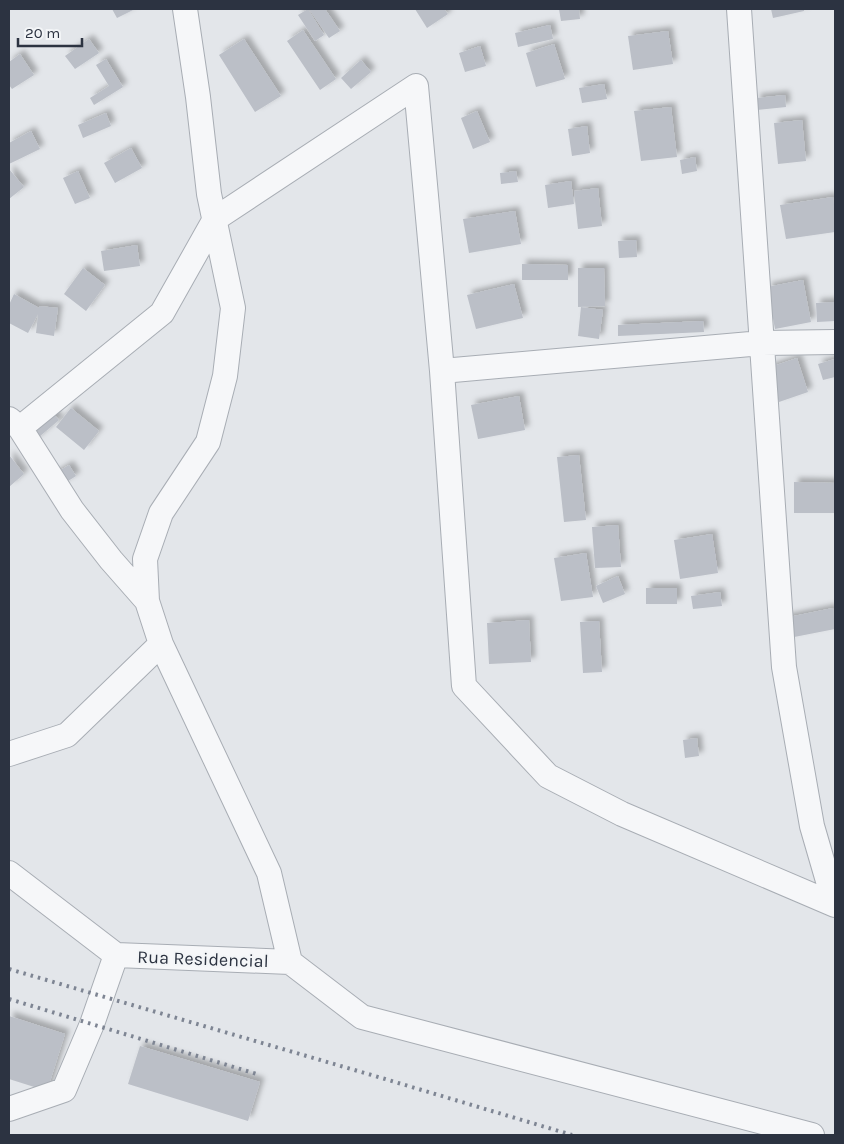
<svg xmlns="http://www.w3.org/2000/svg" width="844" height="1144" font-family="Karla,sans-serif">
<defs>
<filter id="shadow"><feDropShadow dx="4.5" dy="-4.5" stdDeviation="2.5" flood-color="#0004"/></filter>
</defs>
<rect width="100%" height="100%" fill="#e3e6ea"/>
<path fill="#bbbfc7" filter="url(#shadow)" d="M112 9H135L117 18Z
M308 9 324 35 315 41 298 15Z
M309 9H325L340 31 329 38Z
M415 9H444L448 14 427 28Z
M559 9H579L580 19 561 21Z
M771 9H804V11L773 18Z
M550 25 553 39 518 47 515 33Z
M303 30 336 79 320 90 287 41Z
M668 31 673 64 633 70 628 36Z
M89 39 99 53 75 69 65 56Z
M244 39 281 96 255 112 219 55Z
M554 44 565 79 536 87 526 53Z
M480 46 486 66 465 72 459 53Z
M20 54 34 75 12 89 9 85V62Z
M106 59 123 87 94 105 90 98 109 86 96 65Z
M361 60 371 72 351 89 341 78Z
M604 84 607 99 582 103 579 88Z
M785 95 786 107 757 110 756 98Z
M671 107 677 157 641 161 634 111Z
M477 111 490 142 473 149 461 118Z
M106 113 111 126 83 138 78 125Z
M802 120 806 161 778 164 774 123Z
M587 126 590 153 572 156 568 129Z
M31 131 40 149 9 164V143Z
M131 148 142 168 115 183 104 163Z
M695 157 697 171 682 174 680 160Z
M9 169 24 187 9 199Z
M78 171 90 198 75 204 63 178Z
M516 171 518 182 501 184 500 173Z
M571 181 574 204 548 208 545 185Z
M598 188 602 226 578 229 574 191Z
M833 197 835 212V232L786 239 780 205Z
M515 211 521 244 469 253 463 219Z
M636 240 637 257 619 258 618 241Z
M137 245 140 266 104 271 101 251Z
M522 264 568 265V280H522Z
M83 268 105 285 86 311 64 294Z
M578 268H604L605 306 578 307Z
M803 280 811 322 775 329 767 287Z
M514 284 523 318 476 329 467 295Z
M14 294 39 308V306L58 308 54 336 36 333 38 314 28 333 9 323V305Z
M835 302V321L817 322 816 303Z
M581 307 603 310 599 339 578 336Z
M703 321 704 332 618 336V325Z
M797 358 808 392 779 402 768 368Z
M835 359V377L823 380 818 364Z
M519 396 525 430 478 439 471 405Z
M71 408 99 431 84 450 56 427Z
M51 411 59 420 32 443 25 434Z
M9 455 24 474 9 487Z
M579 455 586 520 564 522 557 457Z
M69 465 76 476 60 486 52 475Z
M794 482 835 483V513H794Z
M618 525 621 567 595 568 592 527Z
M712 534 718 573 680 579 674 540Z
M586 553 593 597 561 601 554 558Z
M618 576 625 594 603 603 596 586Z
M646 588H677V604H646Z
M720 592 722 606 693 609 691 596Z
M833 608 835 629 789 638 784 618Z
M529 620 531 662 489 664 487 623Z
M599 621 602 672 583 673 580 622Z
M697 738 699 756 685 758 683 740Z
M9 1016 65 1034 47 1091 9 1079Z
M140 1046 260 1082 248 1121 128 1084Z"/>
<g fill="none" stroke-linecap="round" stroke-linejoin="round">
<defs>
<path id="minor" d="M185 9 198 97 209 194 233 308 225 376 208 442 161 513 145 559 147 601 161 644 269 873 290 962 362 1017 812 1135
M739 9 784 667 812 826 828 881 835 891
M442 371 464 686 548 776 622 814 835 905
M9 419 20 428 72 510 111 560 147 601
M20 428 162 313 215 219 416 86 442 371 762 343 835 342
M9 754 67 735 161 644
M9 873 116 955 92 1024 64 1090 9 1109
M116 955 290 962"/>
</defs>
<use href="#minor" stroke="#a8adb4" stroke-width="26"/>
<use href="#minor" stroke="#f6f7f9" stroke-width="24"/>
<path stroke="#7e8593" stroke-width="4" stroke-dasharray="2.5 5" stroke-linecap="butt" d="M9 969 375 1076 572 1135
M9 999 260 1075"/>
</g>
<g text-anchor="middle" stroke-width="4" stroke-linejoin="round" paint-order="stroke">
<g font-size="18" fill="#2c3341" stroke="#f3f5f7">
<text transform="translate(203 959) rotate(2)" y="6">Rua Residencial</text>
</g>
</g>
<rect width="844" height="1144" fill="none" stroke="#2c3341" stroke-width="20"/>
<path d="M18 38v8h64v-8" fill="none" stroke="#2c3341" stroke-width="2.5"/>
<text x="25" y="38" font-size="15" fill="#2c3341" stroke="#f3f5f7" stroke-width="4" paint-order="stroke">20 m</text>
</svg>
